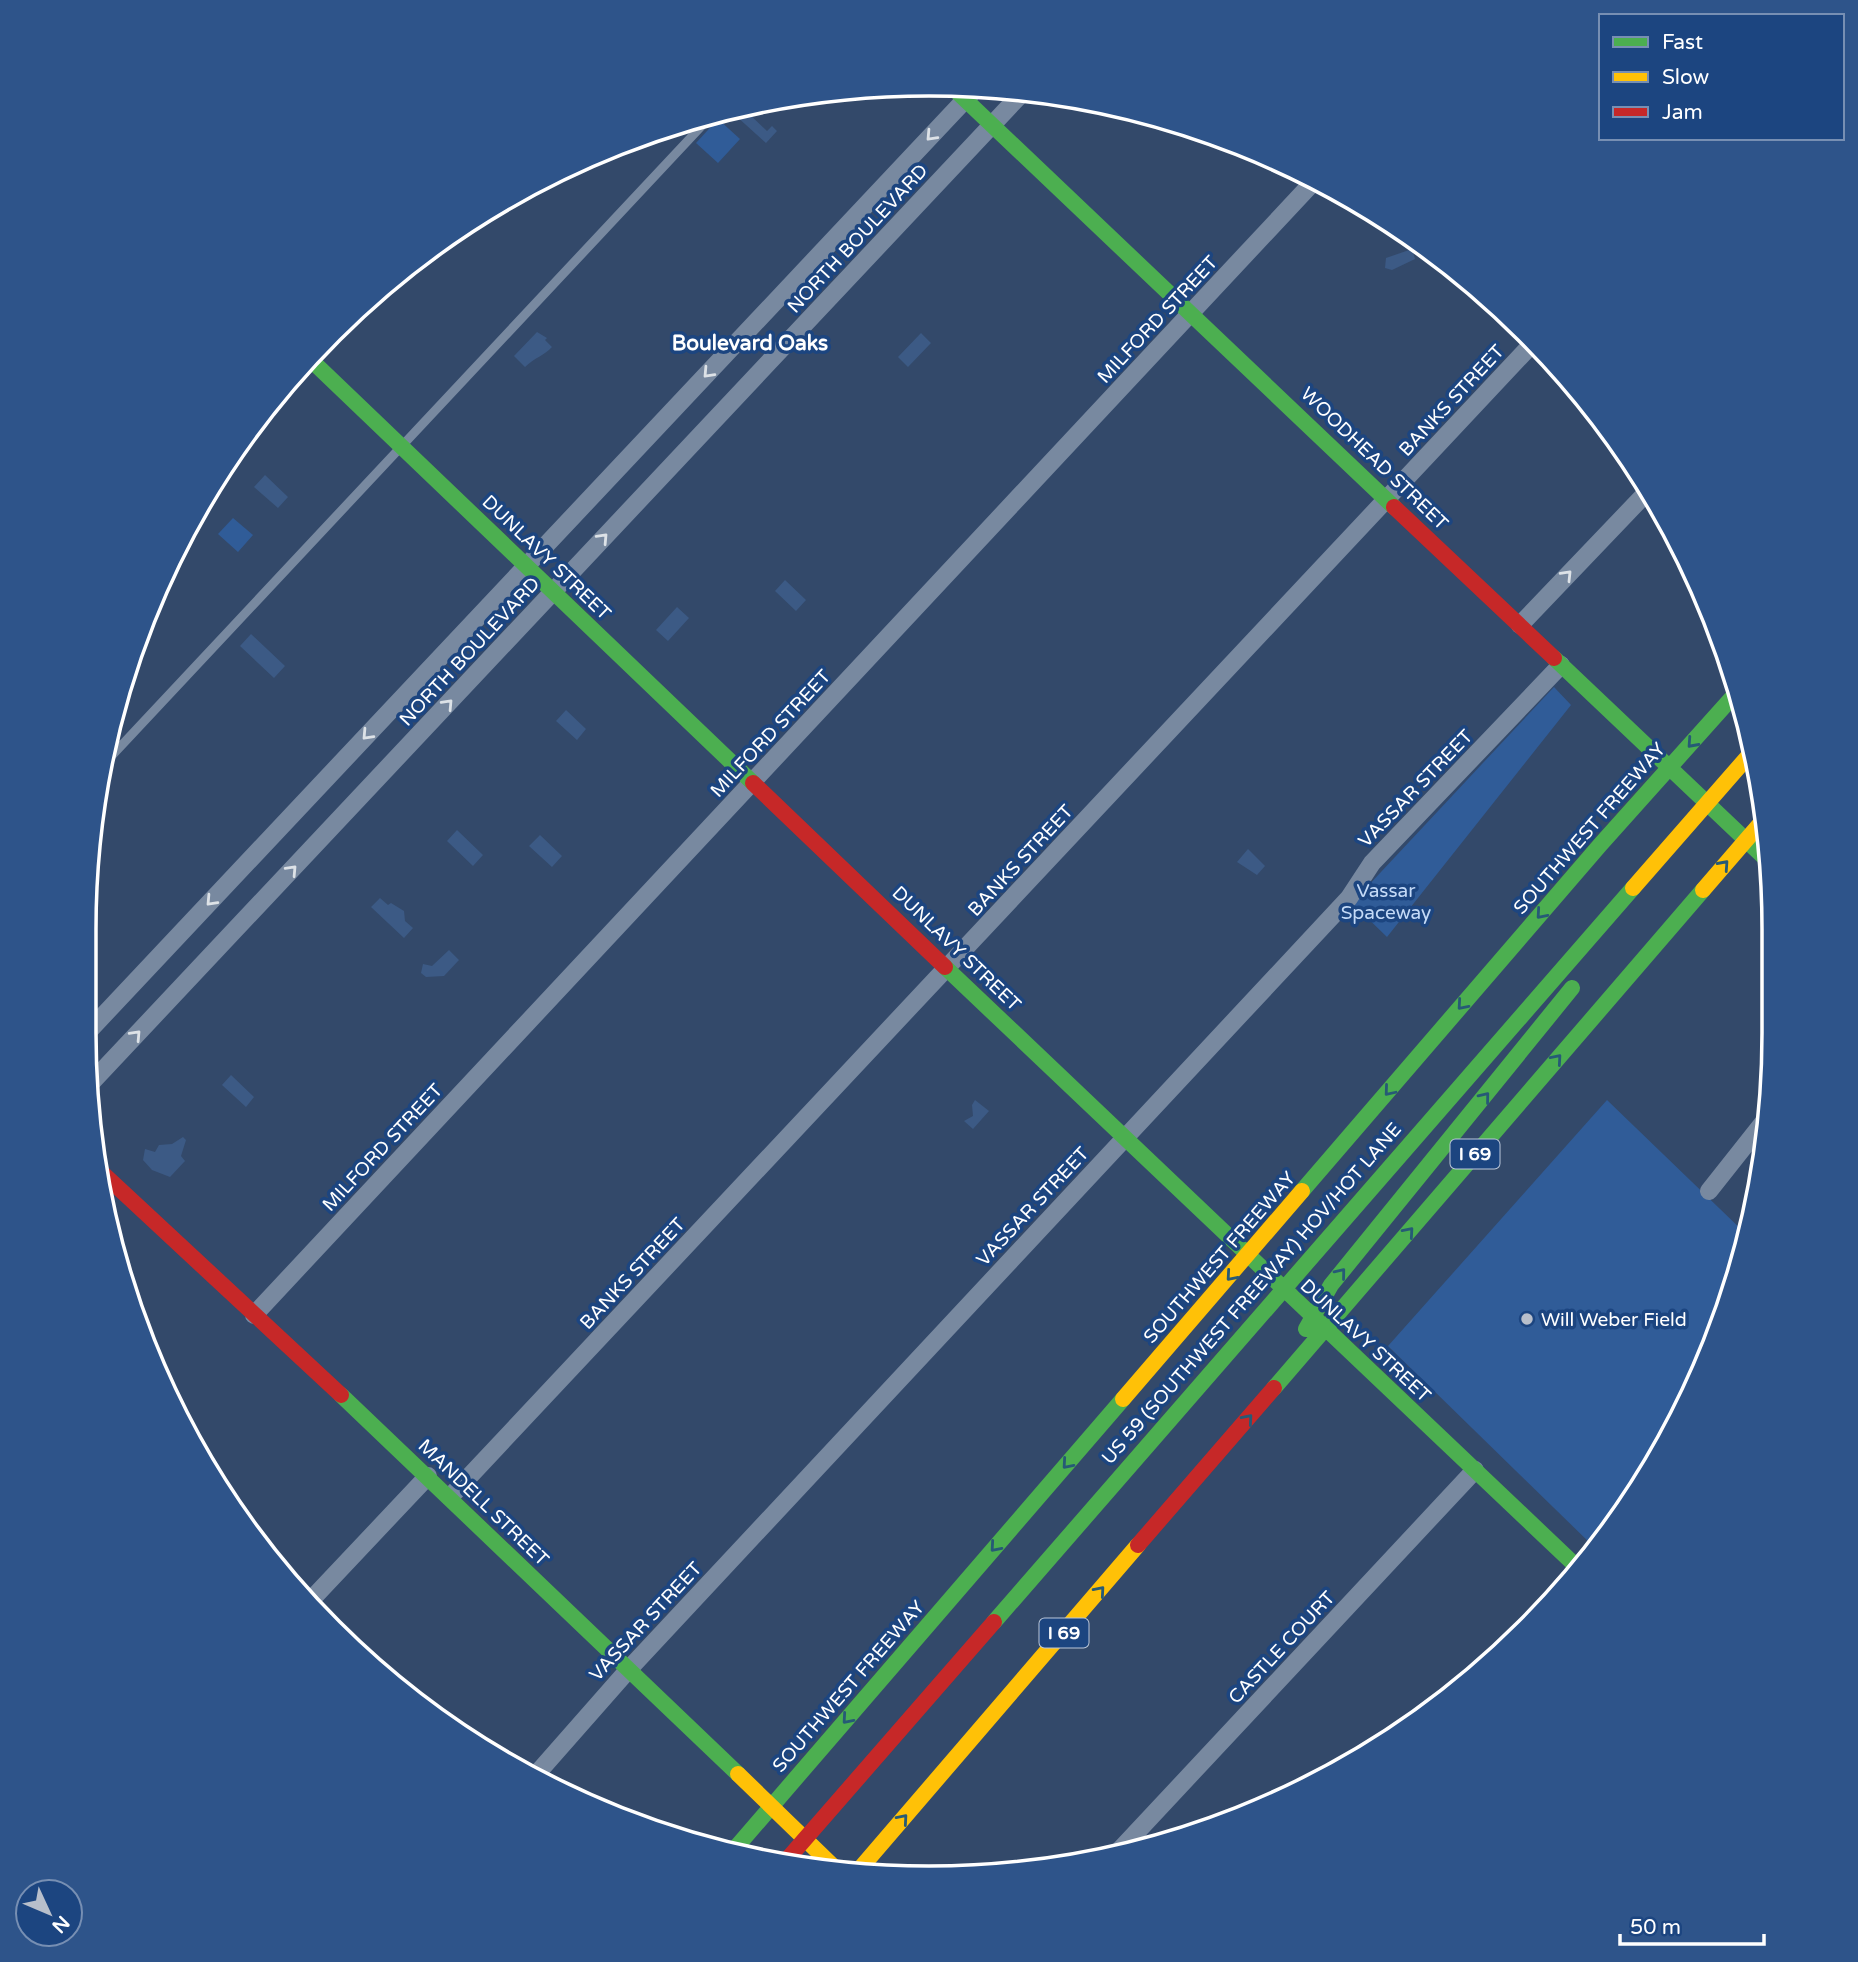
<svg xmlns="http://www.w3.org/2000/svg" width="1858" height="1962" font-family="'Varela Round',sans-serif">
<rect width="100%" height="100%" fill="#33496a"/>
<path fill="#305c98" d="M718 119 740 139 718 163 696 143Z
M233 518 253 535 238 552 218 534Z
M1554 687 1571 705 1387 937 1352 903Z
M1607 1100 1747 1235 1715 1340 1702 1353 1708 1360 1631 1503 1593 1546 1388 1346Z"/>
<path fill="#3c5a85" d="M744 109 767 131 772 126 777 131 766 143 735 115Z
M1412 249 1415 259 1392 270 1385 268 1386 258Z
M537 332 547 338 545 340 552 347C545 355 534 358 525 367L514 356Z
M921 333 931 343 908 367 898 357Z
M265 475 288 497 278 508 254 487Z
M785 580 806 600 796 611 775 591Z
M677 607 689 618 668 641 656 630Z
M251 634 285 666 274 678 240 646Z
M566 710 586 729 577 740 556 721Z
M457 830 483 855 473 866 447 841Z
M540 835 562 856 552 867 529 846Z
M1248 849 1265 866 1257 875 1237 862Z
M380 898 388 905 391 903 404 911 405 921 413 928 404 938 371 907Z
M449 950 459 960 444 976 426 977 421 973 423 964 432 966Z
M231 1075 254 1097 246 1107 222 1085Z
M975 1100 989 1111 973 1129 964 1121 973 1116 972 1105Z
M183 1137 186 1140 181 1156 185 1161 170 1177 152 1170 143 1160 145 1149 155 1152 159 1145 172 1144Z"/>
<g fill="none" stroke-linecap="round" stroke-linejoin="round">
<path stroke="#7889a0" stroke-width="9" d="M104 764 710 117"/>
<path stroke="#7889a0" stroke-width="18" d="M1520 625 1649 490
M84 1036 978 86
M89 1085 1023 92
M1709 1191 1766 1119
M254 1315 1316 179
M450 1497 1533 343
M311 1600 428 1476
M534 1777 629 1669 1349 898 1372 863 1561 665
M1118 1852 1475 1470"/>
<path stroke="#4caf50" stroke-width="16" d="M952 87 1394 507
M310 359 753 783
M1554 658 1768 861
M945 967 1576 1566
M1302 1191 1600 845 1737 692
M1306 1329 1331 1285 1572 988
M1274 1388 1703 890
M341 1395 738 1774
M994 1622 1633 888
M733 1851 1123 1399"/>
<path stroke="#ffc107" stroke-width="16" d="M1633 888 1751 753
M1703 890 1766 817
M1123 1399 1302 1191
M738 1774 838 1871
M858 1871 1138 1545"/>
<path stroke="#c62828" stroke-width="16" d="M1394 507 1554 658
M753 783 945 967
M97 1168 341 1395
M1138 1545 1274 1388
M784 1863 994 1622"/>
</g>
<defs><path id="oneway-chevron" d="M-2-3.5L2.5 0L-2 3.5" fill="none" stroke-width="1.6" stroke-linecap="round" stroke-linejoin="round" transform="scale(1.75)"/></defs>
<g stroke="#dde2e7">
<use href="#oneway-chevron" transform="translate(931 136) rotate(133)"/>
<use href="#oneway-chevron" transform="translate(708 373) rotate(133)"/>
<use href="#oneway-chevron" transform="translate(603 538) rotate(-47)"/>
<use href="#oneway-chevron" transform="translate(1567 575) rotate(-46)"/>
<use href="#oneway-chevron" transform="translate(448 704) rotate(-47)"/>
<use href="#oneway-chevron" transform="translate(367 735) rotate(133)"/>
<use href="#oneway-chevron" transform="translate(292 870) rotate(-47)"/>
<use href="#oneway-chevron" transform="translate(211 901) rotate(133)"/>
<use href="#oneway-chevron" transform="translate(136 1035) rotate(-47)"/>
</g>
<g stroke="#265a76">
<use href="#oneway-chevron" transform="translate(1692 743) rotate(132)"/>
<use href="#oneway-chevron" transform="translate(1724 865) rotate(-48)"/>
<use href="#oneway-chevron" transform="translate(1541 914) rotate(131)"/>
<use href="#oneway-chevron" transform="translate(1462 1005) rotate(131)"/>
<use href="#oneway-chevron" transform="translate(1557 1059) rotate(-49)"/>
<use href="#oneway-chevron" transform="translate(1389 1091) rotate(130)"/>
<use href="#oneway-chevron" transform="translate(1485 1097) rotate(-51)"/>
<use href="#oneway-chevron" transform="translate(1409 1232) rotate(-49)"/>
<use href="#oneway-chevron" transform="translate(1341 1273) rotate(-51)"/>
<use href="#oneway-chevron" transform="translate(1231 1276) rotate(131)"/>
<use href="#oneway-chevron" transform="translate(1248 1419) rotate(-49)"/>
<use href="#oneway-chevron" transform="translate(1067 1464) rotate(131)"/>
<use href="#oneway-chevron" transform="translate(995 1547) rotate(131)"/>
<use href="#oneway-chevron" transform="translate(1100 1591) rotate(-49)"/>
<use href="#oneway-chevron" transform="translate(847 1719) rotate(131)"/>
<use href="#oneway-chevron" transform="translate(903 1819) rotate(-49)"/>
</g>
<circle fill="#b8bfcb" stroke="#1c4580" stroke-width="2.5" cx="1527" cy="1319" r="7"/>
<g text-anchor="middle" stroke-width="7" stroke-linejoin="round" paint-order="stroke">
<g fill="#1c4580" stroke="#bbc7d9" stroke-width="2">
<rect x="1450.5" y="1139.5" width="49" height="29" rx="5"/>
<rect x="1039.5" y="1618.5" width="49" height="29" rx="5"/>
</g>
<g font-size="18" font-weight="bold" fill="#fff">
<text x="1475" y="1160">I 69</text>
<text x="1064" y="1639">I 69</text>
</g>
<g font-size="19" fill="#fff" stroke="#1c4580">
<text transform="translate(857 238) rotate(-47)" y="7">NORTH BOULEVARD</text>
<text transform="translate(1157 319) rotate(-47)" y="7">MILFORD STREET</text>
<text transform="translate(1451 400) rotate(-47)" y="7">BANKS STREET</text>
<text transform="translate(1375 458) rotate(44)" y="7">WOODHEAD STREET</text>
<text transform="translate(547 557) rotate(44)" y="7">DUNLAVY STREET</text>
<text transform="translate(469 651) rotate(-47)" y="7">NORTH BOULEVARD</text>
<text transform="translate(770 733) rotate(-47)" y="7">MILFORD STREET</text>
<text transform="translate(1415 788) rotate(-46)" y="7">VASSAR STREET</text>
<text transform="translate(1589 828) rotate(-49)" y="7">SOUTHWEST FREEWAY</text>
<text transform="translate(1020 860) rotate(-47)" y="7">BANKS STREET</text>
<text transform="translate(957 948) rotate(44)" y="7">DUNLAVY STREET</text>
<text transform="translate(382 1147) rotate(-47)" y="7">MILFORD STREET</text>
<text transform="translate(1032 1206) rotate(-47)" y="7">VASSAR STREET</text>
<text transform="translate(1219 1257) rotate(-49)" y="7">SOUTHWEST FREEWAY</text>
<text transform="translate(632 1273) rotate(-47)" y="7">BANKS STREET</text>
<text transform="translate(1251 1293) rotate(-49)" y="7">US 59 (SOUTHWEST FREEWAY) HOV/HOT LANE</text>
<text transform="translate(1366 1340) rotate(43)" y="7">DUNLAVY STREET</text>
<text transform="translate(484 1502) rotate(44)" y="7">MANDELL STREET</text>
<text transform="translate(645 1621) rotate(-47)" y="7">VASSAR STREET</text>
<text transform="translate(1281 1647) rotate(-47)" y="7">CASTLE COURT</text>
<text transform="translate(848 1686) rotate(-49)" y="7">SOUTHWEST FREEWAY</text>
</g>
<g font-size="19" fill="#c4daf7" stroke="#1c4580">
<text x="1386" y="897">Vassar<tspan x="1386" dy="22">Spaceway</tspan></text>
</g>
<g font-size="19" fill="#fff" stroke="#1c4580" text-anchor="start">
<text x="1541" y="1326">Will Weber Field</text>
</g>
<g font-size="21" font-weight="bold" fill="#fff" stroke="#1c4580">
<text x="750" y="350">Boulevard Oaks</text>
</g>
</g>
<path d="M0 0H1858V1962H0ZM929 96H929A833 833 0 0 1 1762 929V1033A833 833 0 0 1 929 1866H929A833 833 0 0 1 96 1033V929A833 833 0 0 1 929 96Z" fill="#2e548a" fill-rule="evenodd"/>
<path fill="none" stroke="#fff" stroke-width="3.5" d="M929 96H929A833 833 0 0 1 1762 929V1033A833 833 0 0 1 929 1866H929A833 833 0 0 1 96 1033V929A833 833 0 0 1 929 96Z"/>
<rect x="1599" y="14" width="245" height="126" fill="#1c4580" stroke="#778fb3" stroke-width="2"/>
<rect x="1613" y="37" width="35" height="10" fill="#4caf50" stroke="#778fb3" stroke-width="2"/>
<text x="1662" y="49" font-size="21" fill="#ffffff">Fast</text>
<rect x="1613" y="72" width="35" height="10" fill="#ffc107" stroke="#778fb3" stroke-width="2"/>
<text x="1662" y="84" font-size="21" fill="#ffffff">Slow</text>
<rect x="1613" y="107" width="35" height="10" fill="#c62828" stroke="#778fb3" stroke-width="2"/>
<text x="1662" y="119" font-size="21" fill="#ffffff">Jam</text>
<g transform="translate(49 1913) rotate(134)"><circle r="33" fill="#1c4580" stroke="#778fb3" stroke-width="2"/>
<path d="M0-5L12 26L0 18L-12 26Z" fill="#b8bfcb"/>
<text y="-10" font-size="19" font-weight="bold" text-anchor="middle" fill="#ffffff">N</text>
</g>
<path d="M1620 1934v10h144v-10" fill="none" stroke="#ffffff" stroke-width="3.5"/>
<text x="1630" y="1934" font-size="21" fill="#ffffff" stroke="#1c4580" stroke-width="5" paint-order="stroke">50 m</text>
</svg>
